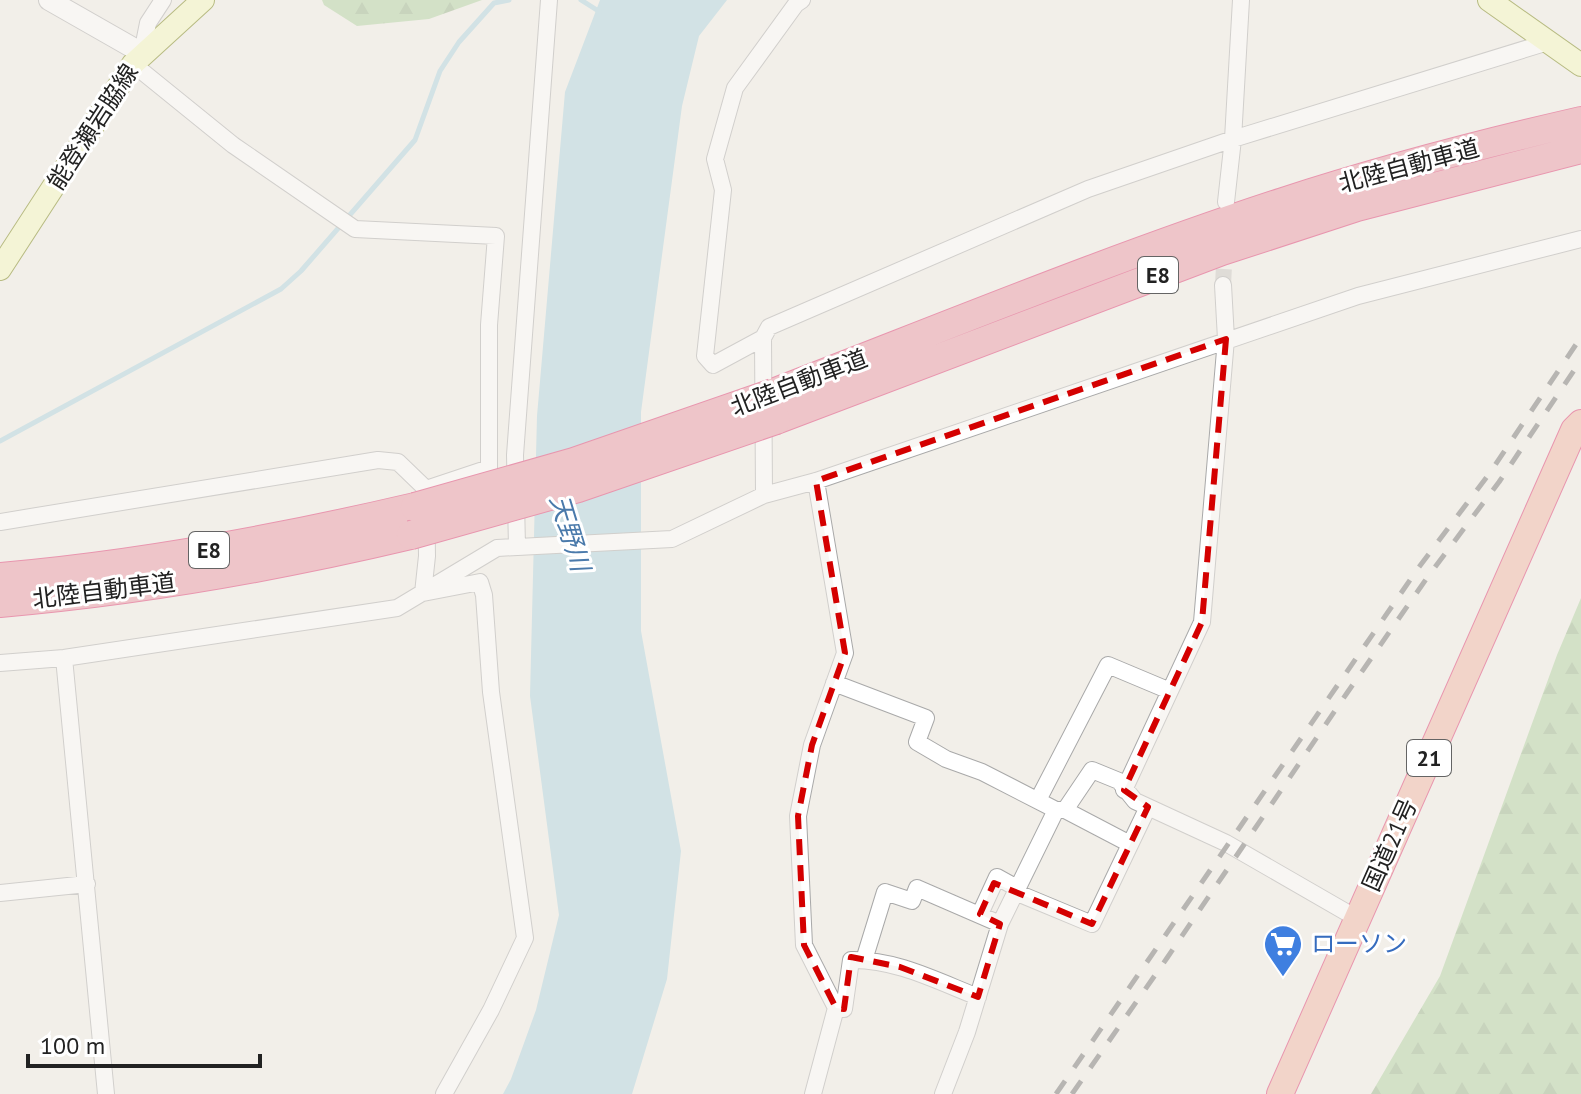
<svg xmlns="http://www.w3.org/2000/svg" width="1581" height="1094" font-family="'PT Sans','Noto Sans JP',sans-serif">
<defs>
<pattern id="forest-firs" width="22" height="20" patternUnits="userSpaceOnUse" patternTransform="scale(2)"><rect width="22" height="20" fill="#add19e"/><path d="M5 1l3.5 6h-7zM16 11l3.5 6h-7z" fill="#95b388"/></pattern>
</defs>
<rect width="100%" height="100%" fill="#f2efe9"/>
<path fill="url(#forest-firs)" d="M322 0H482L429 19 357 26 324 5Z
M1581 598V1094H1371L1440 976 1557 655Z"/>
<path fill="#aad3df" d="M600 0H727L699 36 682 106 641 412V631L681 851 667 979 632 1094H503L511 1079 536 1010 559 915 530 696 537 416 565 92Z"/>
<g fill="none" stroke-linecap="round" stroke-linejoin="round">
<path stroke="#aad3df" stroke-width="5" d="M581 0 600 12
M0 441 281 289 301 271 415 140 440 71 459 42 494 3 509 0"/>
<path stroke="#c8c6c1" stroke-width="16" stroke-dasharray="16 8" stroke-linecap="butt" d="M1223 285 1225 247"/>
<defs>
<path id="minor" d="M142 53 148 23 163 0
M133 64 233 145 355 229 496 236 489 325V468L426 489
M1226 202 1233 139 1241 0
M763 338 769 327 1088 189 1233 139 1548 42
M764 495 816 481 1358 296 1581 239
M0 522 378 460 398 462 426 489 427 556 423 593 480 582 484 595 491 692 525 938 491 1010 444 1094
M517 547 515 455 549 0
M64 658 106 1094
M0 663 64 658 397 608 497 548 672 539 764 495 763 338 713 365 705 356 723 190 715 159 735 88 796 4 802 0
M834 683 926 718 917 742 946 759 982 772 1056 810
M1124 790 1202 622 1226 339 1223 285
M1038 800 1108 665 1170 691
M1065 810 1130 844
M1015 892 1092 924 1148 807
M0 893 87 884
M980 914 997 877 1017 888
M864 960 885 892 912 901 917 888 1000 924
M836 1008 844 1009 851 960C895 959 937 981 978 997
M813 1094 836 1008 804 945 798 816 812 745 845 653 816 481
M943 1094 967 1032 1000 924 1056 810H1065L1092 770 1119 781 1135 801 1226 843 1358 919"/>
<path id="tertiary" d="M49 0 142 53"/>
<path id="secondary" d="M1489 0 1581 65
M0 269 133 64 203 0"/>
<path id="trunk" d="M1280 1094 1574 430 1581 423"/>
<path id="motorway" d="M773 393C942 328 1111 258 1283 202 1381 170 1481 144 1581 121
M776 420 1222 251 1357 207 1581 149
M0 577C140 565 278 539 415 507
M0 603C139 591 276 567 411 535"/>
</defs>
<use href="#minor" stroke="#a9a9a9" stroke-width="18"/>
<use href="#tertiary" stroke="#a9a9a9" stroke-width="22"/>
<use href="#secondary" stroke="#707d05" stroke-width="24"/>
<use href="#trunk" stroke="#dc2a67" stroke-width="28"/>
<use href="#motorway" stroke="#dc2a67" stroke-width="30"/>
<use href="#minor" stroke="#fff" stroke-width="16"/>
<use href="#tertiary" stroke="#fff" stroke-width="20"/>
<use href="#secondary" stroke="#f7fabf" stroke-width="22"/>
<use href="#trunk" stroke="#f2b4a3" stroke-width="26"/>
<use href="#motorway" stroke="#e892a2" stroke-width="28"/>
<path stroke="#707070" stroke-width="5" stroke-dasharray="16 16" stroke-linecap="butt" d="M1056 1094 1419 567 1489 474 1581 337
M1072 1094 1167 958 1347 693 1429 575 1499 482 1581 360"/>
<defs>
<path id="motorway-bridge" d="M415 507 574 462 773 393
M411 535 578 488 776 420"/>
</defs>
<use href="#motorway-bridge" stroke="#dc2a67" stroke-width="30" stroke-linecap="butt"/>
<use href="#motorway-bridge" stroke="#e892a2" stroke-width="28"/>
</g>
<path d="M0 0H1581V1094H0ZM1226 339 1202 622 1124 790 1148 807 1092 924 994 883 980 914 1000 924 978 997 900 967 851 957 844 1009 836 1008 804 945 798 816 812 745 845 653 816 481Z" fill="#f2efe9" fill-opacity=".55" fill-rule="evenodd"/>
<path fill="none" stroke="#d40000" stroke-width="6" stroke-dasharray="16 10" stroke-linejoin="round" d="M1226 339 1202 622 1124 790 1148 807 1092 924 994 883 980 914 1000 924 978 997 900 967 851 957 844 1009 836 1008 804 945 798 816 812 745 845 653 816 481Z"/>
<defs>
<symbol id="supermarket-pin" viewBox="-11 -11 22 30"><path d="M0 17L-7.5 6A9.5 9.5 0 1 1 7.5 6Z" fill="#3f7fe0" stroke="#fff"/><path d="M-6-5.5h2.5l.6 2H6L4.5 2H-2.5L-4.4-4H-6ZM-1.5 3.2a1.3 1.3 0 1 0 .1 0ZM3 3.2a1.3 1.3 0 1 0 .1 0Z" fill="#fff"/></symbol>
</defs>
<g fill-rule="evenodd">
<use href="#supermarket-pin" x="1261" y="922" width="44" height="60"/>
</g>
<g text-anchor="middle" stroke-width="6" stroke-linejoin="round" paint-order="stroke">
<g fill="#fff" stroke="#646464" stroke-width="2">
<rect x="1138" y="257" width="40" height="36" rx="6"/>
<rect x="189" y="532" width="40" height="36" rx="6"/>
<rect x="1407" y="740" width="44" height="36" rx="6"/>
</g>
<g font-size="22" font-weight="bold" fill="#222">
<text x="1158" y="283">E8</text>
<text x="209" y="558">E8</text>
<text x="1429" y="766">21</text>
</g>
<g font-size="24" fill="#222" stroke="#fff">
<text transform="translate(93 127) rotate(-57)" y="8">能登瀬岩脇線</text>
<text transform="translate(1409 166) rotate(-15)" y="8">北陸自動車道</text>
<text transform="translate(799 383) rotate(-21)" y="8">北陸自動車道</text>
<text transform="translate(104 591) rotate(-7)" y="8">北陸自動車道</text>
<text transform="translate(1390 845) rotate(-66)" y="8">国道21号</text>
</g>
<g font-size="24" fill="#366cbe" stroke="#fff" text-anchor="start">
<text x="1311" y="952">ローソン</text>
</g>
<g font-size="26" font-style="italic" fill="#4a7aab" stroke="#fff">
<text transform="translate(570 533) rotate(73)" y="9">天野川</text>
</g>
</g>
<path d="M28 1054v12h232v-12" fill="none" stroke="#222222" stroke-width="4"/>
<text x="40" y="1054" font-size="24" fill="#222222" stroke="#ffffff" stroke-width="6" paint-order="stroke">100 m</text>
</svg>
